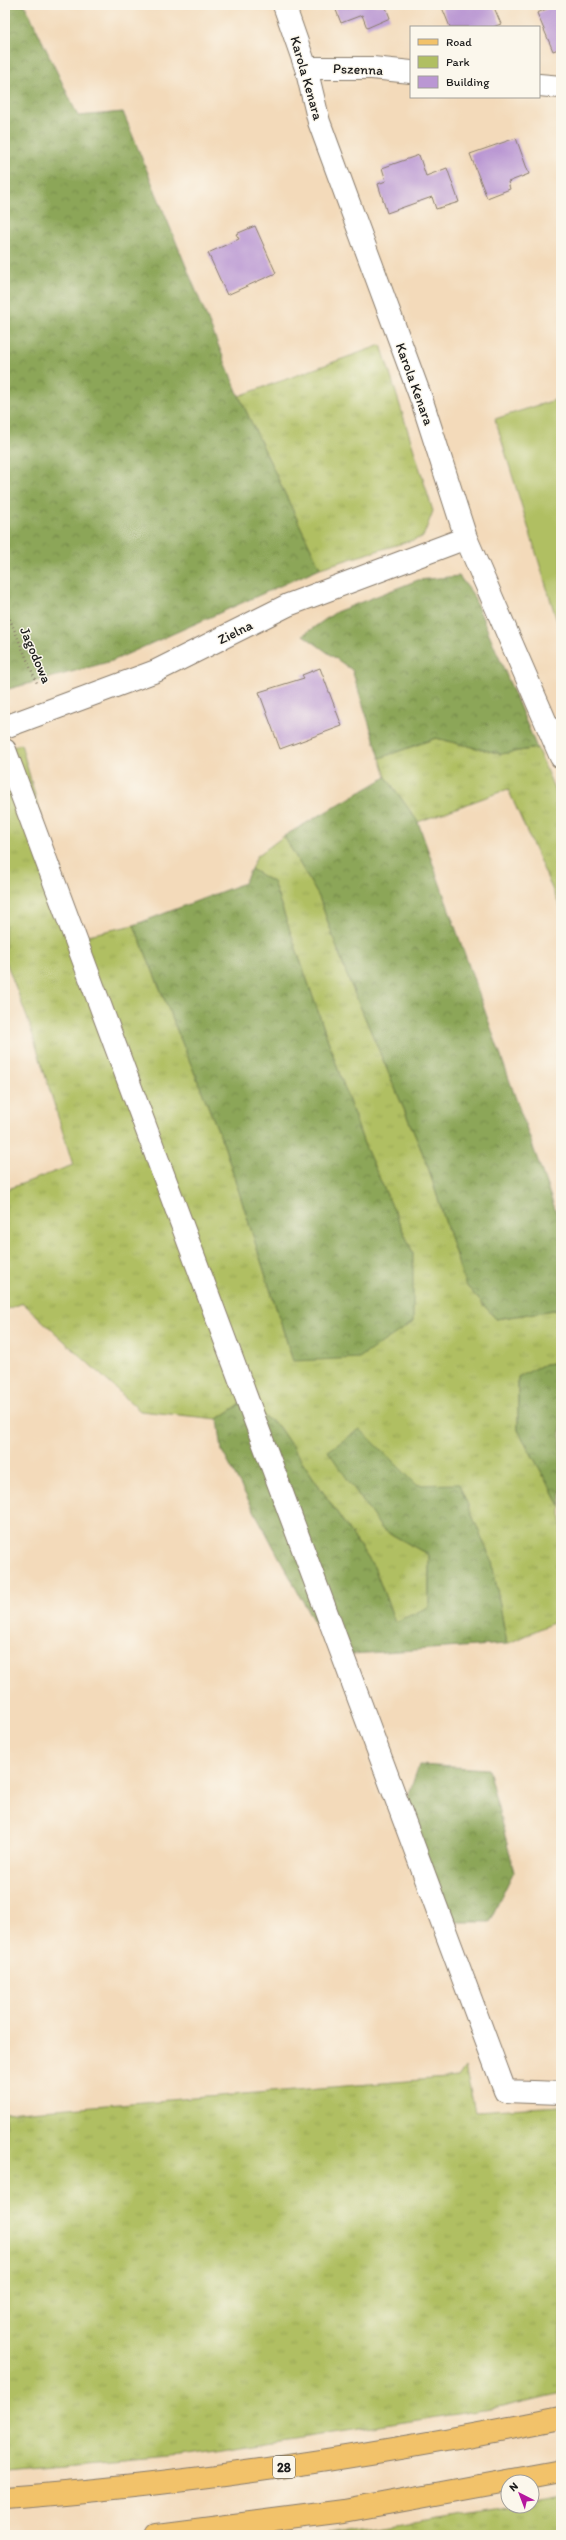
<svg xmlns="http://www.w3.org/2000/svg" width="566" height="2540" font-family="Itim,sans-serif">
<defs>
<pattern id="grass-tufts" width="24" height="20" patternUnits="userSpaceOnUse"><rect width="24" height="20" fill="#b0bf62"/><path d="M3 7l-1-3M5 7V3M7 7l1-3M15 17l-1-3M17 17v-4M19 17l1-3" fill="none" stroke="#97a454"/></pattern>
<pattern id="forest-crowns" width="20" height="18" patternUnits="userSpaceOnUse"><rect width="20" height="18" fill="#8ca658"/><path d="M2 6a3 3 0 1 1 6 0M12 15a3 3 0 1 1 6 0" fill="none" stroke="#728648"/></pattern>
</defs>
<rect width="100%" height="100%" fill="#fbf7ec"/>
<filter id="ink" filterUnits="userSpaceOnUse"><feTurbulence type="fractalNoise" baseFrequency=".025" numOctaves="2"/><feDisplacementMap in="SourceGraphic" scale="8" xChannelSelector="R" yChannelSelector="G"/><feConvolveMatrix kernelMatrix="1 2 1 2 8 2 1 2 1" color-interpolation-filters="sRGB"/></filter>
<filter id="wash" filterUnits="userSpaceOnUse"><feTurbulence type="fractalNoise" baseFrequency=".012" numOctaves="4" result="noise"/><feDisplacementMap in="SourceGraphic" scale="16" xChannelSelector="R" yChannelSelector="G"/><feGaussianBlur stdDeviation="0.9" result="paint"/><feColorMatrix in="noise" values="0 0 0 0 0 0 0 0 0 0 0 0 0 0 0 0 0 1.4 0 .05"/><feComposite in="paint" operator="in"/></filter>
<g filter="url(#wash)">
<rect width="100%" height="100%" fill="#f3daba"/>
<path fill="url(#grass-tufts)" stroke="#666e3f" d="M381 345 433 511 423 537 320 568 239 396Z
M436 738 501 754 537 748 561 805V909L508 789 418 822 386 777 380 758Z
M21 744 74 938 134 925 224 1145 293 1361 413 1253 364 1144 273 882 251 869 257 856 284 836 319 897 346 973 426 1161 465 1284 496 1319 554 1310 561 1313V1362L545 1364 518 1378V1430L561 1507V1619L507 1644 492 1562 360 1430 329 1451 382 1529 429 1555V1608L395 1622 374 1567 278 1426 243 1402 218 1419 140 1411 23 1303 5 1310V1190L73 1165 28 1020 5 959V750Z
M465 2067 475 2111 561 2106V2393L503 2407 182 2456 5 2471V2113L458 2077Z
M561 2496V2535H330L515 2506H532V2502Z"/>
<path fill="url(#forest-crowns)" stroke="#54613a" d="M5 5H25L78 116 123 112 239 396 320 568 112 661 5 690Z
M459 576 472 593 537 748 501 754 436 738 380 758 352 670 303 635 336 612 418 580Z
M386 777 418 822 561 1226V1313L554 1310 496 1319 465 1284 426 1161 346 973 319 897 284 836Z
M251 869 273 882 364 1144 413 1253V1322L359 1358 293 1361 224 1145 134 925 244 883Z
M561 1362V1507L518 1430V1377L545 1364Z
M243 1402 278 1426 374 1567 395 1622 429 1607V1555L382 1529 328 1451 360 1429 417 1485 459 1484 492 1562 507 1644 337 1655 314 1622 222 1451 218 1419Z
M419 1765 488 1769 514 1871 489 1922H442L404 1808Z"/>
<path fill="#b0bf62" stroke="#666e3f" d="M561 398V634L495 419Z"/>
<g id="blocks">
<path fill="#ba97d3" d="M334 5H385L390 18 367 28 362 15 341 23Z
M441 5H493L501 24 493 27H450Z
M556 5H561V48L553 51 537 13Z
M516 138 529 174 508 182 510 189 487 198 470 154Z
M419 155 426 176 447 168 459 202 436 209 432 197 387 213 378 184 386 181 382 168Z
M255 226 276 273 227 295 208 253 239 239 236 234Z
M320 668 342 726 280 749 259 692 304 678 302 675Z"/>
</g>
</g>
<g filter="url(#ink)">
<use href="#blocks" fill-opacity="0" stroke="#887b6b" stroke-width="1"/>
<g fill="none" stroke-linecap="round" stroke-linejoin="round">
<defs>
<path id="minor" d="M284 5 306 68 319 122 422 401 466 538 561 757
M306 68H372L411 72
M539 85 561 87
M5 727 156 671 288 605 466 538
M5 750 505 2091 561 2093"/>
<path id="major" d="M5 2498C193 2484 377 2455 561 2418
M157 2535 344 2511 561 2471"/>
</defs>
<use href="#minor" stroke="#887b6b" stroke-width="24"/>
<use href="#major" stroke="#887b6b" stroke-width="24"/>
<path stroke="#887b6b" stroke-width="2.5" stroke-dasharray="1 3" stroke-linecap="butt" d="M5 608 37 683"/>
<use href="#minor" stroke="#fff" stroke-width="22"/>
<use href="#major" stroke="#f2c26a" stroke-width="22"/>
</g>
</g>
<g text-anchor="middle" stroke-width="3" stroke-linejoin="round" paint-order="stroke">
<rect fill="#fbf7ec" stroke="#5f5e5a" stroke-width="1" x="273" y="2456" width="22" height="22" rx="3"/>
<g font-size="13" font-weight="bold" fill="#1c1c1c">
<text x="284" y="2472">28</text>
</g>
<g font-size="14" fill="#1c1c1c" stroke="#fbf7ec">
<text transform="translate(358 69) rotate(2)" y="5">Pszenna</text>
<text transform="translate(307 78) rotate(74)" y="5">Karola Kenara</text>
<text transform="translate(415 384) rotate(70)" y="5">Karola Kenara</text>
<text transform="translate(235 632) rotate(-27)" y="5">Zielna</text>
<text transform="translate(36 655) rotate(67)" y="5">Jagodowa</text>
</g>
</g>
<rect width="566" height="2540" fill="none" stroke="#fbf7ec" stroke-width="20"/>
<rect x="410" y="26" width="130" height="72" fill="#fbf7ec" stroke="#a29f99"/>
<rect x="418" y="39" width="20" height="6" fill="#f2c26a" stroke="#a29f99"/>
<text x="446" y="46" font-size="12" fill="#1c1c1c">Road</text>
<rect x="418" y="56" width="20" height="12" fill="#b0bf62" stroke="#a29f99"/>
<text x="446" y="66" font-size="12" fill="#1c1c1c">Park</text>
<rect x="418" y="76" width="20" height="12" fill="#ba97d3" stroke="#a29f99"/>
<text x="446" y="86" font-size="12" fill="#1c1c1c">Building</text>
<g transform="translate(520 2494) rotate(318)"><circle r="19" fill="#fbf7ec" stroke="#a29f99"/>
<path d="M0-3L7 15L0 10L-7 15Z" fill="#b5179e"/>
<text y="-6" font-size="11" font-weight="bold" text-anchor="middle" fill="#1c1c1c">N</text>
</g>
</svg>
